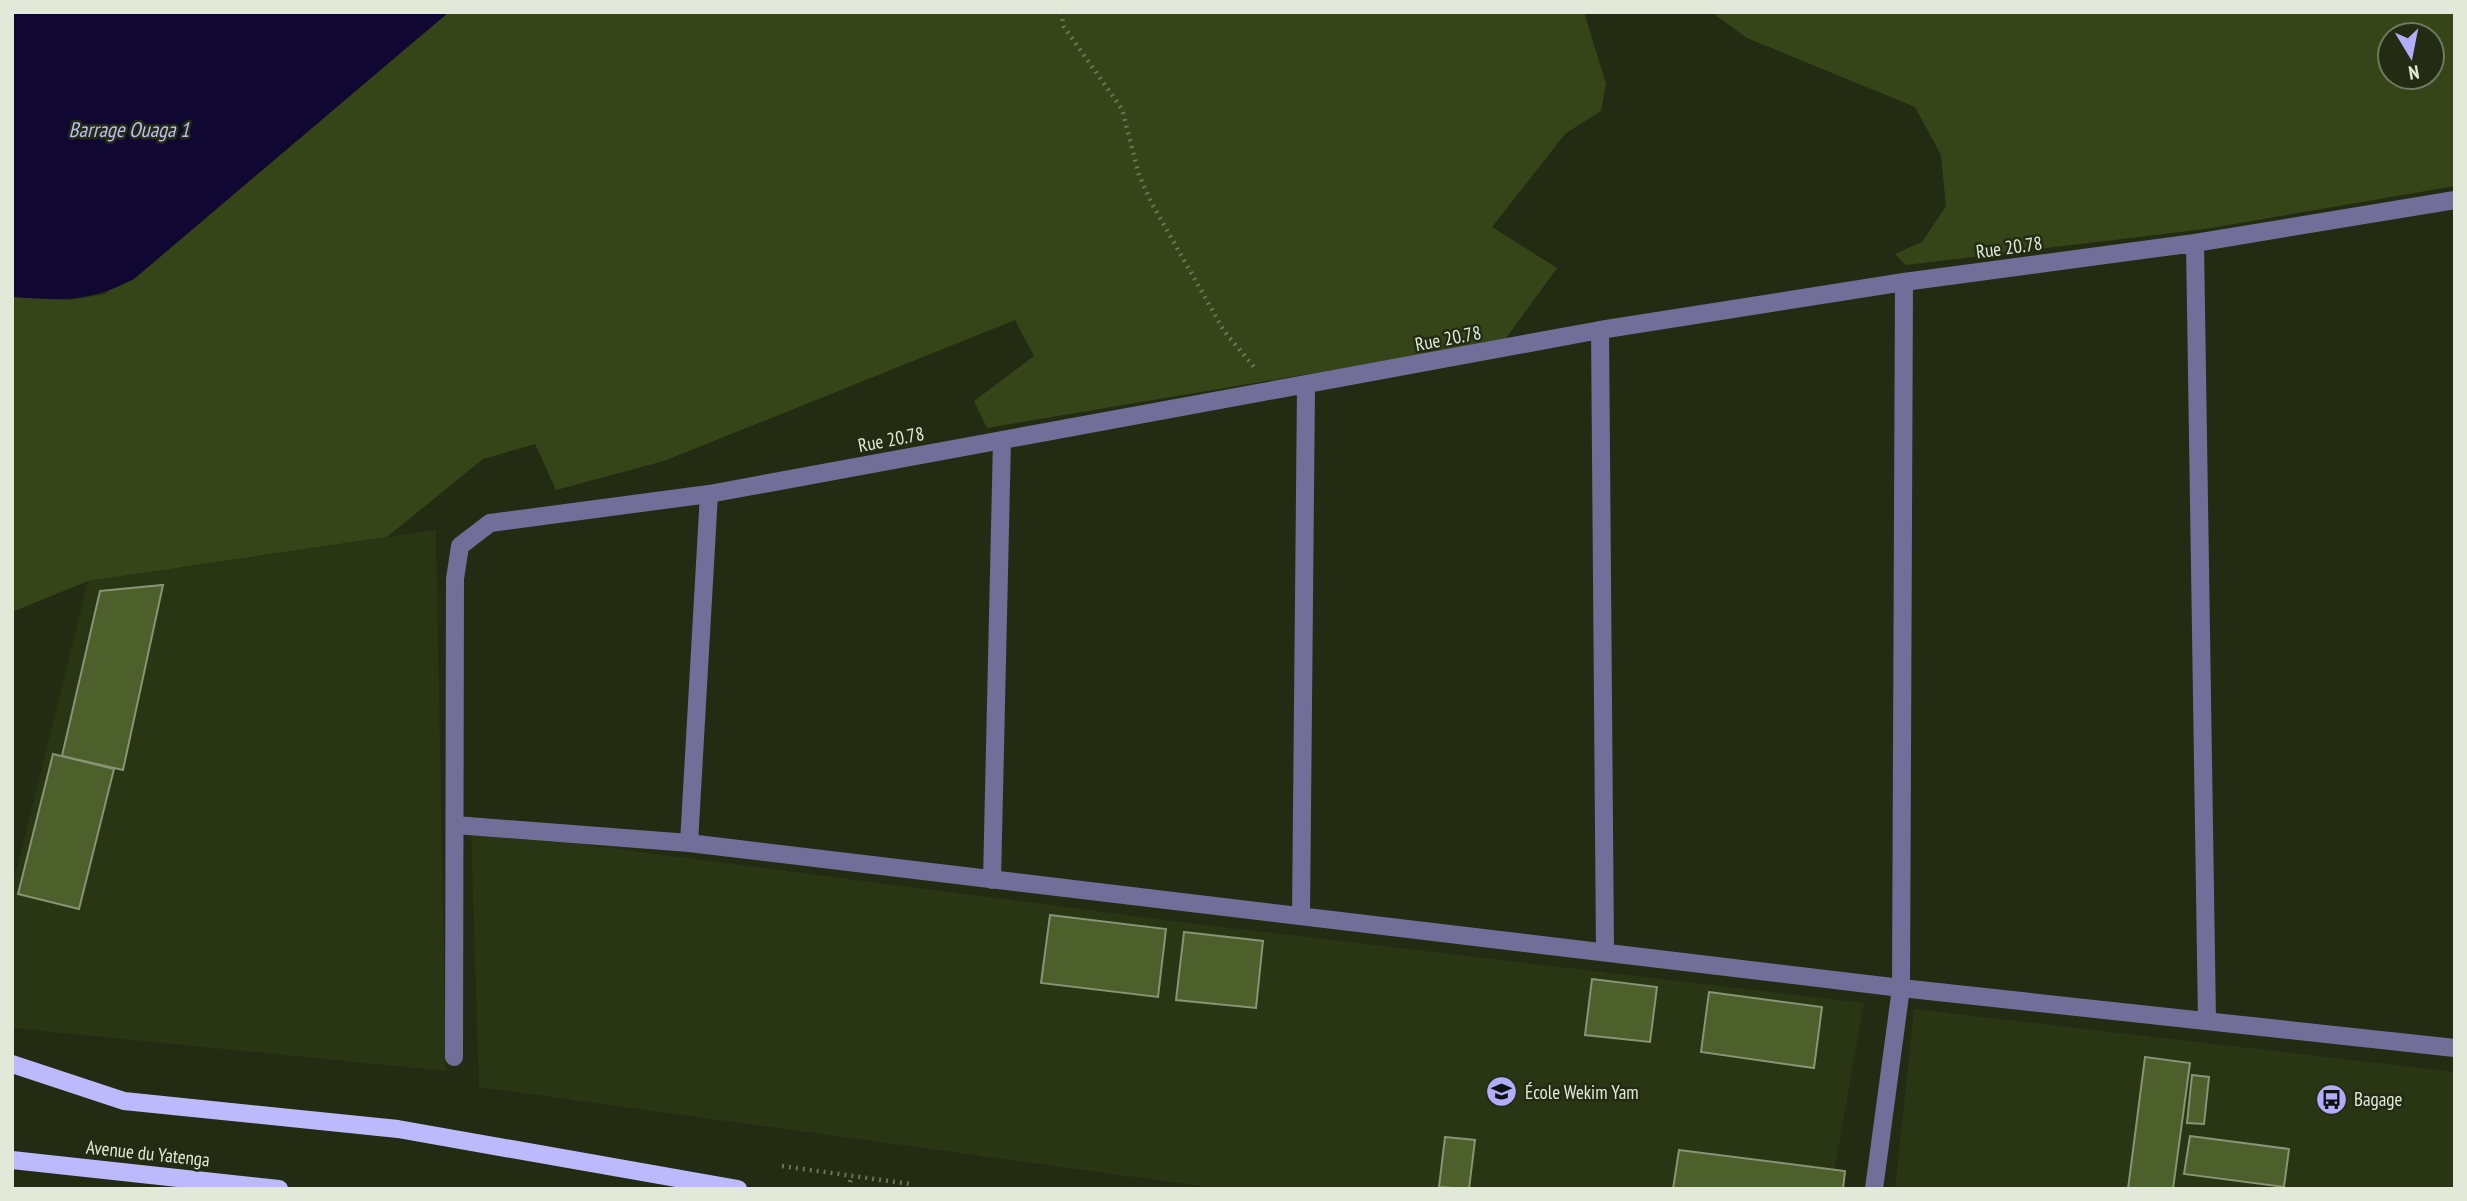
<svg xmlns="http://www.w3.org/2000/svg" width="2467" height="1201" font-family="'PT Sans Narrow',sans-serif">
<rect width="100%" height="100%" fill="#232c12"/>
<path fill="#293513" d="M436 530 446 1071 12 1028V889L88 581Z
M471 830 1181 922 1864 1003 1831 1189H1222L479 1087Z
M1914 1009 2455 1072V1189H1895Z"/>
<path fill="#364517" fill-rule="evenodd" d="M449 12H1584L1606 84 1601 111 1566 133 1492 227 1557 268 1504 341 987 428 974 401 1034 356 1015 320 664 461 556 490 535 444 483 459 387 537 88 581 12 612V297L69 300 105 294Z
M1711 12H2455V186L2205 229 1906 265 1895 254 1922 242 1946 206 1941 155 1915 107 1747 38ZM2432 35V77H2390V35Z"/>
<path fill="#110733" d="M12 12H449L134 279C87 303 63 300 12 297Z"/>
<path fill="#4d5f2b" stroke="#889476" stroke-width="2" d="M163 585 123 770 62 756 100 591Z
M53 754 114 769 79 909 18 894Z
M1050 915 1166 929 1158 997 1041 983Z
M1184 932 1263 941 1256 1008 1176 1000Z
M1592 979 1657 987 1650 1042 1585 1035Z
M1709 992 1822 1007 1814 1068 1701 1052Z
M2145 1057 2190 1063 2173 1189H2128Z
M2192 1075 2209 1077 2204 1124 2187 1123Z
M2190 1136 2289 1149 2284 1187 2184 1174Z
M1445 1137 1475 1140 1469 1189 1439 1187Z
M1679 1150 1845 1171 1843 1189H1673Z"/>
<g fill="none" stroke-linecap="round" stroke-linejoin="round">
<path stroke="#6a725c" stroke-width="4.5" stroke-dasharray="2 5" stroke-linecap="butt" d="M1061 12 1064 27 1122 109 1139 175 1151 202 1224 331 1254 367
M782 1166 910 1184
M849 1189 851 1176"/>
<path stroke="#716f99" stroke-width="18" d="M2195 243 2207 1021
M1600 330 1605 951
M455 825 689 843 1901 988 2455 1048
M689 843 709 494
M992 880 1002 440
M1301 916 1306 387
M454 1057 455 579 460 546 490 523 709 494 1600 330 1904 282 2195 243 2455 200
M1874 1189 1901 988 1904 282"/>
<path stroke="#bcb9fd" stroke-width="18" d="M12 1064 124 1101 398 1129 738 1189
M12 1160 279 1189"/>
</g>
<defs>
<symbol id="school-disc" viewBox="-11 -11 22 22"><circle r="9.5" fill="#b1adfa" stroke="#232c12"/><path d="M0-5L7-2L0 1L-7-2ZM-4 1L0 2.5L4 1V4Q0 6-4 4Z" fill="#111"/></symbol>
<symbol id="bus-disc" viewBox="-11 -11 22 22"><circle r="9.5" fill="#b1adfa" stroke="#232c12"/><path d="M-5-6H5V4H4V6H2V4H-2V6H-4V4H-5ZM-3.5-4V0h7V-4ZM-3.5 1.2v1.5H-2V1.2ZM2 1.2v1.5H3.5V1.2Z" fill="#111"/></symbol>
</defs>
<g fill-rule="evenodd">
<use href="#school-disc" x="1484" y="1074" width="35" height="35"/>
<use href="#bus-disc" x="2314" y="1082" width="35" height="35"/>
</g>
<g text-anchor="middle" stroke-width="5" stroke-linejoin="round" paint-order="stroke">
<g font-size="19" fill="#e2e9d9" stroke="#232c12">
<text transform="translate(2009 247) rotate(-8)" y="7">Rue 20.78</text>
<text transform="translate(1448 338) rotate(-11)" y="7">Rue 20.78</text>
<text transform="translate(891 439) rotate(-11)" y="7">Rue 20.78</text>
<text transform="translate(148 1153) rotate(6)" y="7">Avenue du Yatenga</text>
</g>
<g font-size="19" fill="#e2e9d9" stroke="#232c12" text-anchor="start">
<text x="1525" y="1099">École Wekim Yam</text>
<text x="2354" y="1106">Bagage</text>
</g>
<g font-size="21" font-style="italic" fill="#bdbaf9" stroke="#232c12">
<text x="129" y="137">Barrage Ouaga 1</text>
</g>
</g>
<rect width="2467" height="1201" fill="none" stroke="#e2e9d9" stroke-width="28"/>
<g transform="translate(2411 56) rotate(170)"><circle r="33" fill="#232c12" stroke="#6f7862" stroke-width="2"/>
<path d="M0-5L12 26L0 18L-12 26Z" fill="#b1adfa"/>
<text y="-10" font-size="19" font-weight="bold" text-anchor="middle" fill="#e2e9d9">N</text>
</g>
</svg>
